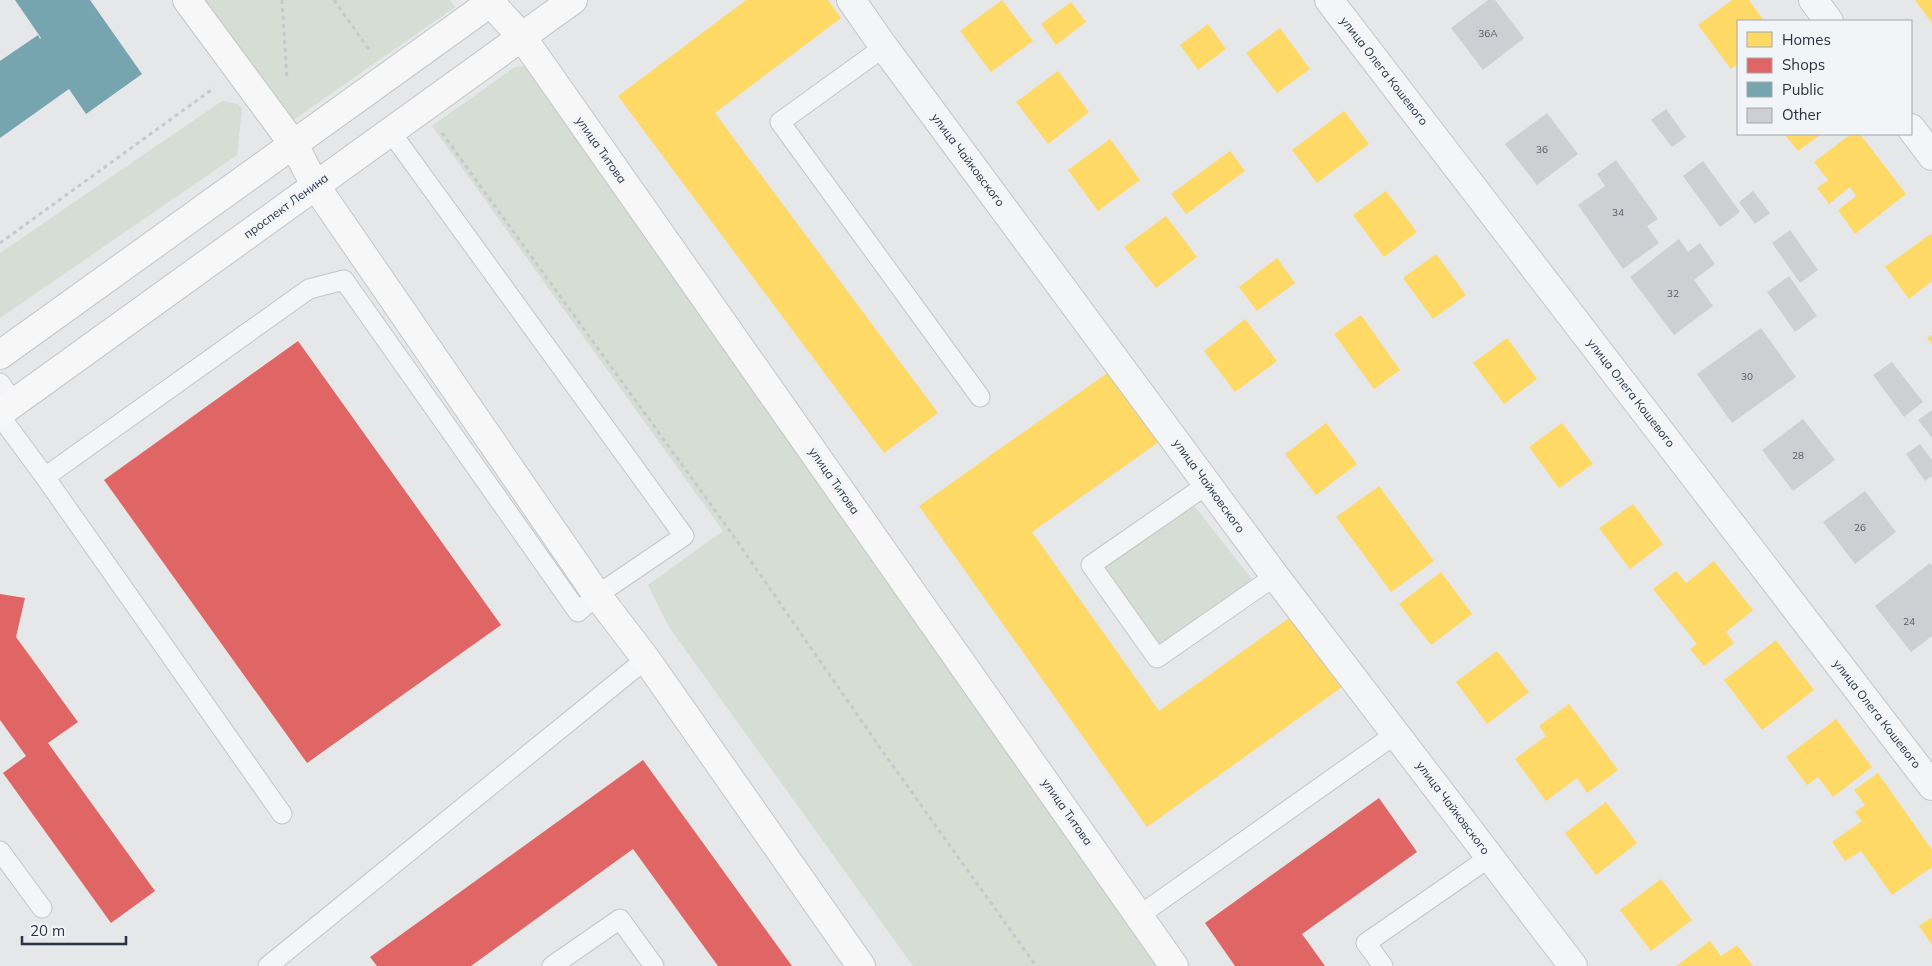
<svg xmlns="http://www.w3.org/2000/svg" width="1932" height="966" font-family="Mulish,sans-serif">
<rect width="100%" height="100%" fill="#e5e7e9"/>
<path fill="#d5ddd5" d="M201 0H450L455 7 289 123Z
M522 66 528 67 1158 966H913L669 627 648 585 723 531 432 126 515 67Z
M222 101 238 104 242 109 237 155 0 318V253Z
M1191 502 1255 583 1159 648 1100 566Z"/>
<path fill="#ffd966" d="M746 0H828L841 18 715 113 938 413 884 453 618 96Z
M1002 0 1033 41 991 72 960 31Z
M1732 0H1749L1764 21H1738V64L1731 69 1698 25Z
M1915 0H1932V23Z
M1071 2 1086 22 1056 45 1041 24Z
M1208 24 1226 49 1198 70 1180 45Z
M1280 28 1310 69 1277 93 1246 53Z
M1058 71 1089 112 1048 144 1016 102Z
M1344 111 1369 144 1317 183 1292 150Z
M1784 134H1821L1798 151Z
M1851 134H1860L1906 194 1855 234 1838 210 1856 196 1850 187 1829 204 1817 188 1828 180 1814 162Z
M1110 139 1140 180 1098 211 1068 170Z
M1230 151 1245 171 1186 214 1171 194Z
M1386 191 1417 232 1384 257 1353 215Z
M1166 216 1197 257 1156 288 1124 247Z
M1932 233V281L1909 299 1885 267Z
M1436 254 1466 295 1433 319 1403 278Z
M1277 258 1295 283 1257 311 1239 287Z
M1361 315 1400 370 1374 389 1334 334Z
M1245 319 1277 361 1235 392 1204 351Z
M1932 335V344L1927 338Z
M1507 338 1537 379 1504 404 1473 363Z
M1113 369 1163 439 1032 532 1159 711 1292 616 1342 687 1147 827 919 506Z
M1326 423 1357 464 1316 495 1285 454Z
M1562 423 1593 464 1559 488 1529 447Z
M1379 486 1434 561 1391 592 1336 517Z
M1633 504 1663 544 1630 569 1599 528Z
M1714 561 1753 610 1726 632 1734 643 1704 666 1690 649 1697 644 1653 589 1676 571 1686 583Z
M1441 572 1472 614 1431 645 1399 604Z
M1776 640 1814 690 1762 730 1724 680Z
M1497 651 1529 692 1487 724 1456 682Z
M1569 704 1618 770 1587 793 1577 778 1546 801 1515 759 1546 736 1539 726Z
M1836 719 1872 767 1833 797 1818 777 1807 785 1786 757Z
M1878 773 1932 850V867L1892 895 1861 851 1845 861 1832 842 1862 821 1855 812 1865 805 1854 790Z
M1606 802 1637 843 1596 875 1565 833Z
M1661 879 1692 920 1651 951 1620 910Z
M1932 917V945L1919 926Z
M1710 941 1721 956 1737 945 1753 966H1676Z"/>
<path fill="#e06666" d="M298 341 501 625 307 763 104 480Z
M0 594 25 598 16 637 78 722 48 743 155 891 111 923 3 773 26 756 0 720Z
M643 760 792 966H718L633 849 471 966H377L370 957Z
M1379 798 1417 852 1302 934 1325 966H1235L1205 923Z"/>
<path fill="#76a5af" d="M15 0H90L142 74 86 114 69 89 0 138V61L38 35 40 39 41 38Z"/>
<path fill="#cdcfd2" d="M1488 0H1495L1524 38 1483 70 1451 28Z
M1666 109 1686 137 1672 147 1651 120Z
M1547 113 1578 154 1537 185 1505 144Z
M1616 160 1658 219 1647 226 1659 243 1623 269 1578 205 1605 186 1597 174Z
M1703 161 1740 212 1720 227 1683 176Z
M1753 191 1770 213 1755 224 1739 202Z
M1790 230 1818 270 1800 283 1772 243Z
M1679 239 1688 252 1700 243 1715 264 1694 280 1713 306 1674 335 1630 277Z
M1789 276 1817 316 1795 332 1767 292Z
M1761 328 1796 377 1732 423 1697 374Z
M1892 362 1923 402 1904 417 1873 375Z
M1932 410V438L1918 420Z
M1803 419 1835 460 1793 491 1762 450Z
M1920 444 1932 460V476L1925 481 1906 454Z
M1865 491 1896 532 1855 564 1823 522Z
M1930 563 1932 566V636L1911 652 1875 606Z"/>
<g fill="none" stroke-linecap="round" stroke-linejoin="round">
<defs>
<path id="lane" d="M884 47 780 122 980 397
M0 383 14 403
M0 416 45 477 282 814
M45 477 309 289 344 280 578 612 597 595 684 536 390 131
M1208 484 1091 565 1157 658 1275 576
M0 851 42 908
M1140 915 1397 733
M268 966 646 659
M552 966 620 919 654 966
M1383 966 1366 943 1490 857"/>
<path id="street" d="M851 0 884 47 1275 576 1573 966
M1329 0 1932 786
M1813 0 1829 21
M1911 128 1932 156"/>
<path id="secondary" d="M187 0 294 145 315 185 597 595 646 659 861 966
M488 0 522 37 1174 966
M0 355 494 0
M0 413 573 0"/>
</defs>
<use href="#lane" stroke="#c3c5c7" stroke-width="21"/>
<use href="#street" stroke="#c3c5c7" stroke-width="30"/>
<use href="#secondary" stroke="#c3c5c7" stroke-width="30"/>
<path stroke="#c6c8cc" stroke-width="3" stroke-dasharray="4 4" stroke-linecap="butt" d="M282 0 287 79
M334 0 370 51
M442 133 730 531 883 752 1036 966
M0 243 214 88"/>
<use href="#lane" stroke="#f4f5f6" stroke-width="19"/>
<use href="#street" stroke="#f4f5f6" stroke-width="28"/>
<use href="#secondary" stroke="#f7f7f8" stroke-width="28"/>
</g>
<g text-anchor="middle" stroke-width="5" stroke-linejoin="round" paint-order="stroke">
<g font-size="10" fill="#545b68">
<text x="1488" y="37">36А</text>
<text x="1542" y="153">36</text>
<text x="1618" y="216">34</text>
<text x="1673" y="297">32</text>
<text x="1747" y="380">30</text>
<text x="1798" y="459">28</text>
<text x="1860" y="531">26</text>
<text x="1909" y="625">24</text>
</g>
<g font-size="12" fill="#2a3344" stroke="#f2f5f8">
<text transform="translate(1384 71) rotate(52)" y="4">улица Олега Кошевого</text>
<text transform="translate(601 150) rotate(55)" y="4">улица Титова</text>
<text transform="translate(968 160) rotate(53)" y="4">улица Чайковского</text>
<text transform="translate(286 206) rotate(-36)" y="4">проспект Ленина</text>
<text transform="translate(1631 393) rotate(52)" y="4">улица Олега Кошевого</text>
<text transform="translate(834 481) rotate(55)" y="4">улица Титова</text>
<text transform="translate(1209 486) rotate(54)" y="4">улица Чайковского</text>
<text transform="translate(1877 714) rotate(52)" y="4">улица Олега Кошевого</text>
<text transform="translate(1453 808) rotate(53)" y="4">улица Чайковского</text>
<text transform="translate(1067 812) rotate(55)" y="4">улица Титова</text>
</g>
</g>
<rect x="1737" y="20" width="175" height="115" fill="#f2f5f8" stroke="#a2a7b0"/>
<rect x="1747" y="32" width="25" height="15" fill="#ffd966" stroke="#a2a7b0"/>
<text x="1782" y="45" font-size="15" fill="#2a3344">Homes</text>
<rect x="1747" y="58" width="25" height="15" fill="#e06666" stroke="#a2a7b0"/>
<text x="1782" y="70" font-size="15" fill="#2a3344">Shops</text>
<rect x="1747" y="82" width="25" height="15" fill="#76a5af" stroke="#a2a7b0"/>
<text x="1782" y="95" font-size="15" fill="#2a3344">Public</text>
<rect x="1747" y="108" width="25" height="15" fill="#cdcfd2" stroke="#a2a7b0"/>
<text x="1782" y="120" font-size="15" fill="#2a3344">Other</text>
<path d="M22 936v8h104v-8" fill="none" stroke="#2a3344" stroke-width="2.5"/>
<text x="30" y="936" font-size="15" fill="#2a3344" stroke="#f2f5f8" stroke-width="4" paint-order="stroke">20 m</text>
</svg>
